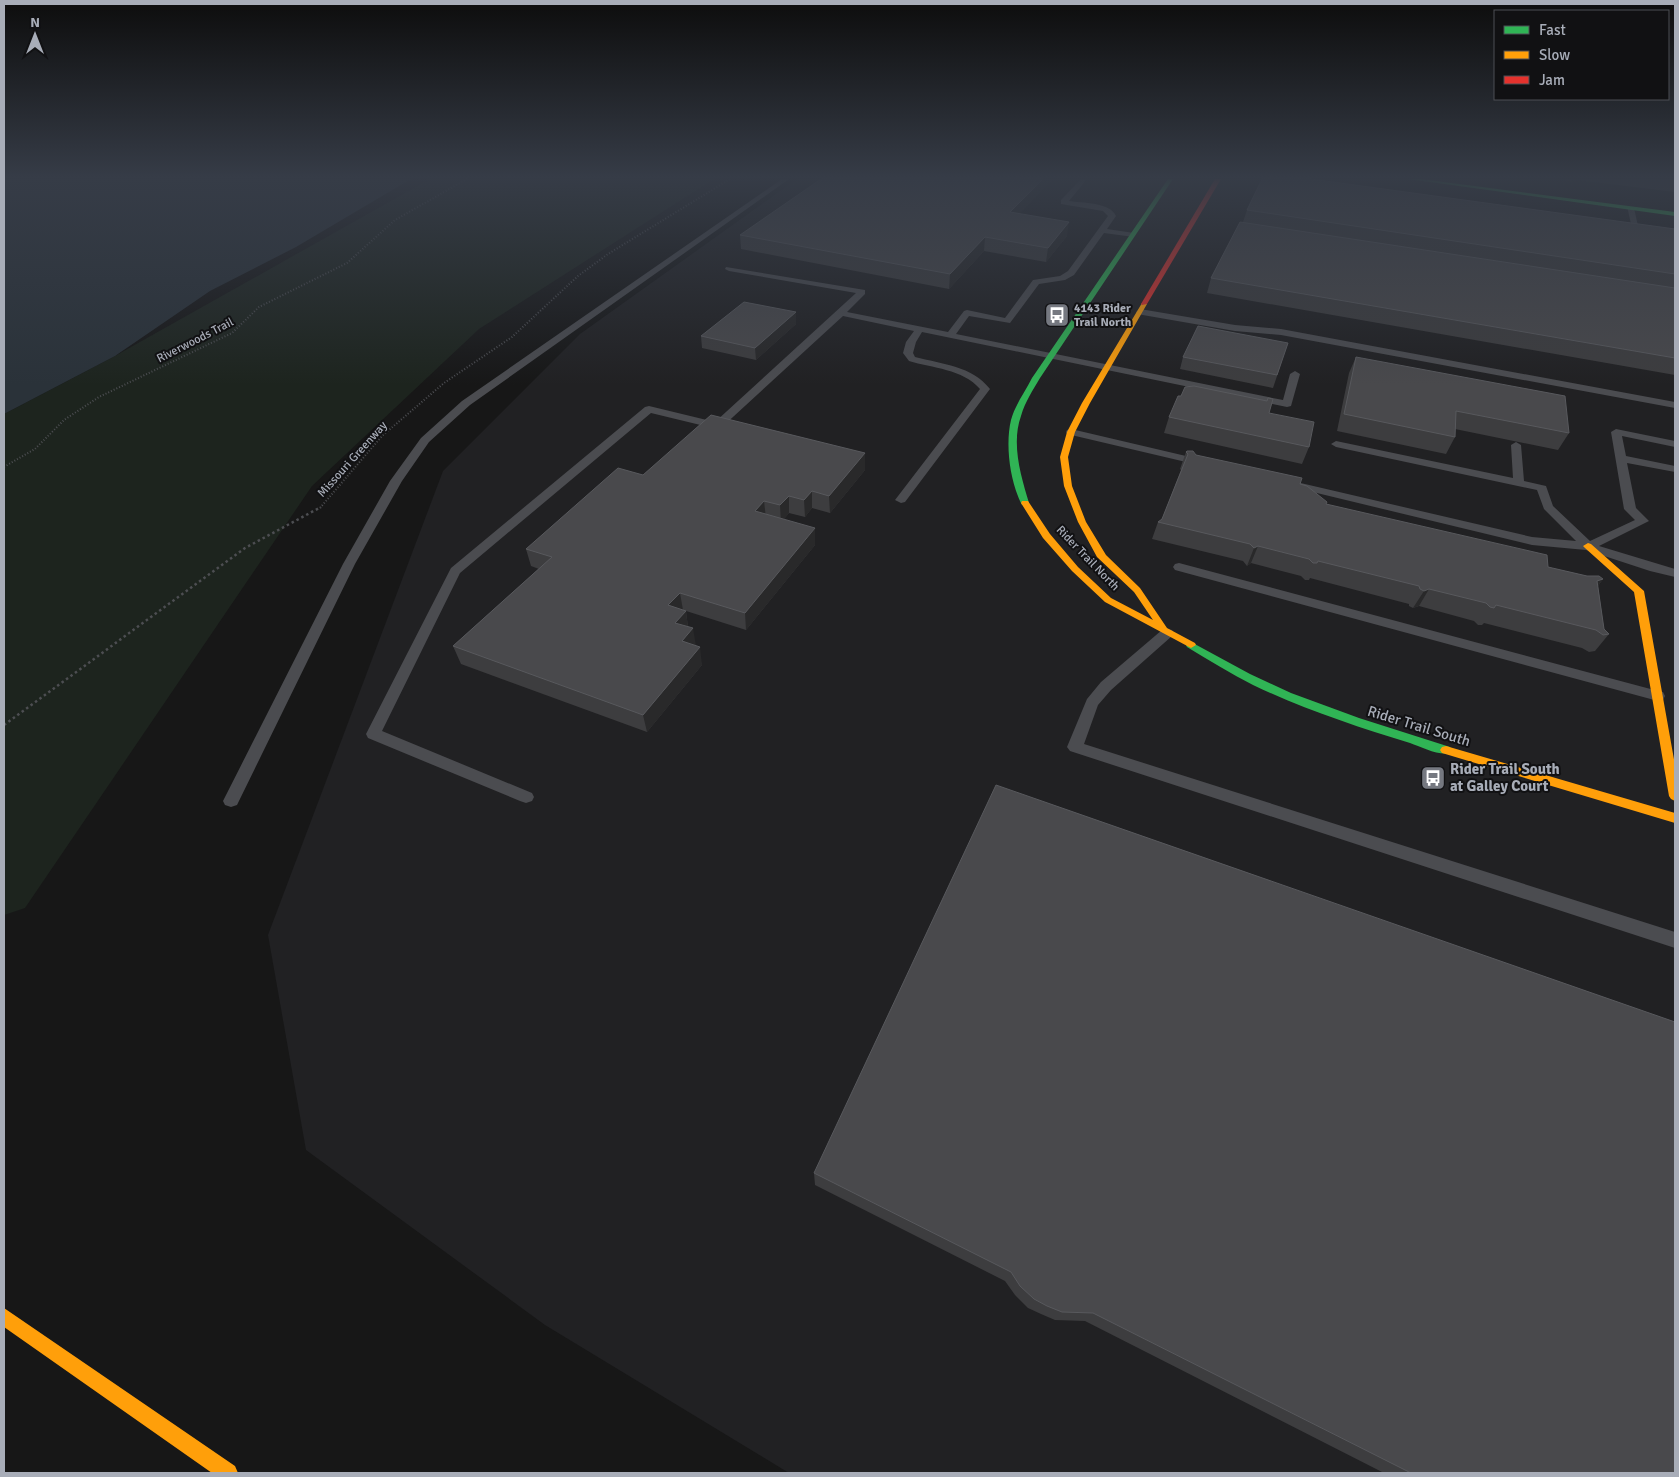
<svg xmlns="http://www.w3.org/2000/svg" width="1679" height="1477" font-family="Signika,sans-serif">
<rect width="100%" height="100%" fill="#171717"/>
<path fill="#212123" d="M797 179H1675V1473H789L545 1325 306 1150 268 935 443 471 580 334Z"/>
<path fill="#1d241e" d="M430 179H714L479 329 312 486 25 908 4 915V414L115 356Z"/>
<path fill="#2a3239" d="M4 179H411L296 247 210 291 115 356 4 414Z"/>
<g fill="none" stroke-linecap="round" stroke-linejoin="round">
<path stroke="#4d4e52" stroke-width="2" stroke-dasharray="1 2" stroke-linecap="butt" d="M4 467 35 449 64 420 99 397 232 333 259 307 347 263 395 220 467 179
M320 508 382 436 444 383 512 337 578 276 608 254 730 179"/>
<path stroke="#4d4e52" stroke-width="2.5" stroke-dasharray="2.5 3" stroke-linecap="butt" d="M4 725 245 548 321 507"/>
<path fill="#4b4c50" fill-rule="evenodd" d="M782 179H789L470 405 429 442 402 481 355 564 237 805 231 807 225 805 223 801 343 564 390 481 421 438 462 401Z
M1081 179H1087L1069 201C1082 203 1110 202 1116 216L1107 229 1134 233V237L1104 233 1074 275 1065 280 1039 284 1010 323 969 316 956 334 1283 400 1290 374 1295 371 1300 374 1291 406 1287 407 922 332 916 342 913 353 915 357C942 364 972 366 990 389L905 502 901 503 895 500 980 389C963 369 932 368 909 361L903 353 906 342 914 331 843 316 721 428 717 429 651 413 460 573 382 731 532 793 534 797 532 801 526 803 520 801 368 738 366 734 451 568 645 407 649 406 715 422 856 293 729 271 725 269 726 267 865 290V294L847 312 948 332 964 311 967 310 1005 318 1033 280 1060 276 1068 271 1108 216 1103 211 1061 204V200Z
M1627 206 1634 208 1638 226 1631 224Z
M1140 309 1235 325 1281 329 1675 402V408L1281 335 1235 331 1137 314 1136 312Z
M1071 429 1203 460 1208 463 1203 466 1067 434 1066 432 1067 430Z
M1616 429 1675 441V447L1622 436 1626 456 1675 466V472L1627 463 1636 508 1649 521 1599 546 1675 569V577L1650 571 1586 550 1532 545 1292 487 1286 484 1292 481 1532 537 1576 541 1544 509 1537 490 1336 447 1331 444 1336 441 1513 478 1511 445 1516 442 1521 445 1524 481 1546 486 1553 506 1590 541 1635 520 1624 509 1611 432Z
M1179 563 1658 691 1663 692 1665 696 1663 700 1658 701 1175 570 1173 567 1175 564Z
M1167 629 1172 630 1174 633 1172 636 1111 690 1098 705 1084 744 1675 932V948L1070 751 1067 747 1087 699 1101 682 1162 630Z"/>
<path fill="#30b455" fill-rule="evenodd" d="M1168 179H1173L1040 378C1033 390 1025 402 1021 416 1011 444 1021 476 1029 503L1028 505H1022C1010 482 1005 445 1011 420 1015 405 1025 392 1032 378Z
M1408 179H1421L1675 212V216Z
M1191 642 1250 674 1291 693 1359 718 1450 747 1452 750 1450 753C1439 756 1421 747 1410 743 1357 727 1304 709 1253 685 1231 674 1209 660 1187 647L1186 645Z"/>
<path fill="#ff9f0a" fill-rule="evenodd" d="M1142 303 1147 304 1090 403 1075 432 1068 457 1072 486 1086 522 1106 555 1140 588 1167 628 1195 643 1196 645 1191 648 1105 602 1072 571 1043 538 1021 503 1022 501H1028L1050 534 1078 567 1111 598 1153 620 1134 592 1097 557 1078 522 1064 486 1060 457 1067 432 1082 403Z
M1588 543 1591 544 1644 591 1675 765V801L1671 799 1669 796 1634 592 1585 548 1583 546Z
M1446 746 1675 813V823L1442 753 1440 750 1442 747Z
M4 1308 235 1466 238 1473H212L4 1327Z"/>
<path fill="#e5322d" fill-rule="evenodd" d="M1215 179H1221L1147 304 1142 305 1141 304Z"/>
</g>
<path fill="#3d3d3f" d="M1563 179H1675V192L1577 180 1571 182Z
M1247 210 1675 229V375L1207 293 1211 278 1243 222Z
M1020 214 1067 236 1046 262 984 251 949 289 741 249 740 235Z
M796 312V324L756 360 702 348 701 336Z
M1288 343 1273 388 1180 369 1183 357Z
M1356 357 1569 433 1558 450 1455 429V437L1446 454 1337 431 1349 373Z
M1267 401 1269 413 1309 447 1302 464 1164 433 1169 417Z
M1186 452 1300 484 1326 504 1548 567 1587 576 1603 579 1598 586 1604 629 1609 634 1595 651 1589 652 1582 648 1484 623 1482 625H1478L1474 621 1419 606 1413 608 1409 606V604L1310 578 1309 580H1305L1301 576 1251 563 1247 566 1243 561 1152 539 1158 522 1162 519 1181 470 1180 469Z
M865 470 830 513 812 508 805 517 789 513 784 519 815 545 746 630 683 610 686 611 688 627 696 646 702 665 647 732 461 664 453 646 539 569 531 566 526 549 643 475Z
M814 1173 1675 1473H1384L1085 1321 1055 1320 1041 1314 1028 1308 1015 1295 1005 1281 815 1185Z"/>
<path fill="#29292a" d="M1043 179H1053L1008 226 1010 212Z
M1572 179H1578L1577 180 1571 182Z
M1069 222 1067 236 1046 262 1048 248Z
M985 237 984 251 949 289 950 274Z
M796 312V324L756 360 755 348Z
M865 453V470L830 513 829 496Z
M812 491V508L805 517 804 500Z
M789 496V513L781 523 780 505Z
M764 501 766 518 755 511Z
M815 528V545L746 630 745 613Z
M1258 546 1251 563 1247 566 1254 548Z
M1603 579 1590 597 1597 581Z
M1429 589 1419 606 1413 608 1424 591Z
M680 593 683 610 668 605Z
M686 611 688 628 675 623Z
M693 628 696 646 682 641Z
M700 647 702 665 647 732 643 715Z"/>
<path fill="#49494c" stroke="#58595d" d="M821 179H1043L1010 212 1069 222 1048 248 985 237 950 274 740 235Z
M1262 179H1311L1675 229V274L1247 210Z
M1240 222 1675 288V358L1211 278Z
M744 302 796 312 755 348 701 336Z
M1198 326 1288 343 1277 375 1183 357Z
M1356 357 1565 396 1569 433 1456 411 1455 437 1344 414Z
M1194 386 1267 401 1268 398 1273 399 1269 413 1314 422 1309 447 1169 417 1178 396H1181L1185 387Z
M711 415 865 453 829 496 812 491 804 500 789 496 780 505 764 501 755 511 815 528 745 613 680 593 668 605 686 611 675 623 693 628 682 641 700 647 643 715 453 646 552 557 526 549 618 468 643 475Z
M1187 451H1193L1196 455 1302 478 1300 484 1307 486 1327 502 1326 504 1547 555 1548 567 1587 576H1599L1603 579 1597 581 1604 629 1609 634 1603 635 1596 630 1496 605 1494 608 1490 607 1486 603 1429 589 1424 591 1420 589 1419 586 1318 561 1317 563H1313L1309 559 1258 546 1254 548 1250 544 1158 522 1162 519 1188 454 1186 452Z
M996 785 1675 1022V1473H1411L1093 1313 1062 1312 1047 1306 1034 1299 1020 1286 1011 1272 814 1173Z"/>
<linearGradient id="sky" x2="0" y2="1"><stop stop-color="#0d0d0d"/><stop offset="0.46" stop-color="#363c47"/><stop offset="1" stop-color="#363c47" stop-opacity="0"/></linearGradient>
<rect width="1679" height="385" fill="url(#sky)"/>
<defs>
<symbol id="bus-square" viewBox="-11 -11 22 22"><rect x="-9" y="-9" width="18" height="18" rx="4" fill="#757880" stroke="#111113"/><path d="M-5-6H5V4H4V6H2V4H-2V6H-4V4H-5ZM-3.5-4V0h7V-4ZM-3.5 1.2v1.5H-2V1.2ZM2 1.2v1.5H3.5V1.2Z" fill="#fff"/></symbol>
</defs>
<g fill-rule="evenodd">
<use href="#bus-square" x="1043" y="301" width="28" height="28"/>
<use href="#bus-square" x="1419" y="764" width="28" height="28"/>
</g>
<g text-anchor="middle" stroke-width="4" stroke-linejoin="round" paint-order="stroke">
<g font-size="12" font-weight="bold" fill="#a8adb8" stroke="#111113" text-anchor="start">
<text x="1074" y="312">4143 Rider<tspan x="1074" dy="14">Trail North</tspan></text>
</g>
<g font-size="12" fill="#a8adb8" stroke="#111113">
<text transform="translate(195 340) rotate(-27)" y="4">Riverwoods Trail</text>
<text transform="translate(352 459) rotate(-48)" y="4">Missouri Greenway</text>
<text transform="translate(1088 558) rotate(46)" y="4">Rider Trail North</text>
</g>
<g font-size="15" fill="#a8adb8" stroke="#111113">
<text transform="translate(1419 726) rotate(17)" y="5">Rider Trail South</text>
</g>
<g font-size="15" font-weight="bold" fill="#a8adb8" stroke="#111113" text-anchor="start">
<text x="1450" y="774">Rider Trail South<tspan x="1450" dy="17">at Galley Court</tspan></text>
</g>
</g>
<rect width="1679" height="1477" fill="none" stroke="#a8adb8" stroke-width="10"/>
<rect x="1494" y="10" width="175" height="90" fill="#111113" stroke="#4d4f55"/>
<rect x="1504" y="26" width="25" height="8" fill="#30b455" stroke="#4d4f55"/>
<text x="1539" y="35" font-size="15" fill="#a8adb8">Fast</text>
<rect x="1504" y="51" width="25" height="8" fill="#ff9f0a" stroke="#4d4f55"/>
<text x="1539" y="60" font-size="15" fill="#a8adb8">Slow</text>
<rect x="1504" y="76" width="25" height="8" fill="#e5322d" stroke="#4d4f55"/>
<text x="1539" y="85" font-size="15" fill="#a8adb8">Jam</text>
<g transform="translate(35 35)" stroke="#111113" stroke-width="4" paint-order="stroke">
<path d="M0-4L9 19L0 12L-9 19Z" fill="#a8adb8"/>
<text y="-8" font-size="14" font-weight="bold" text-anchor="middle" fill="#a8adb8">N</text>
</g>
</svg>
